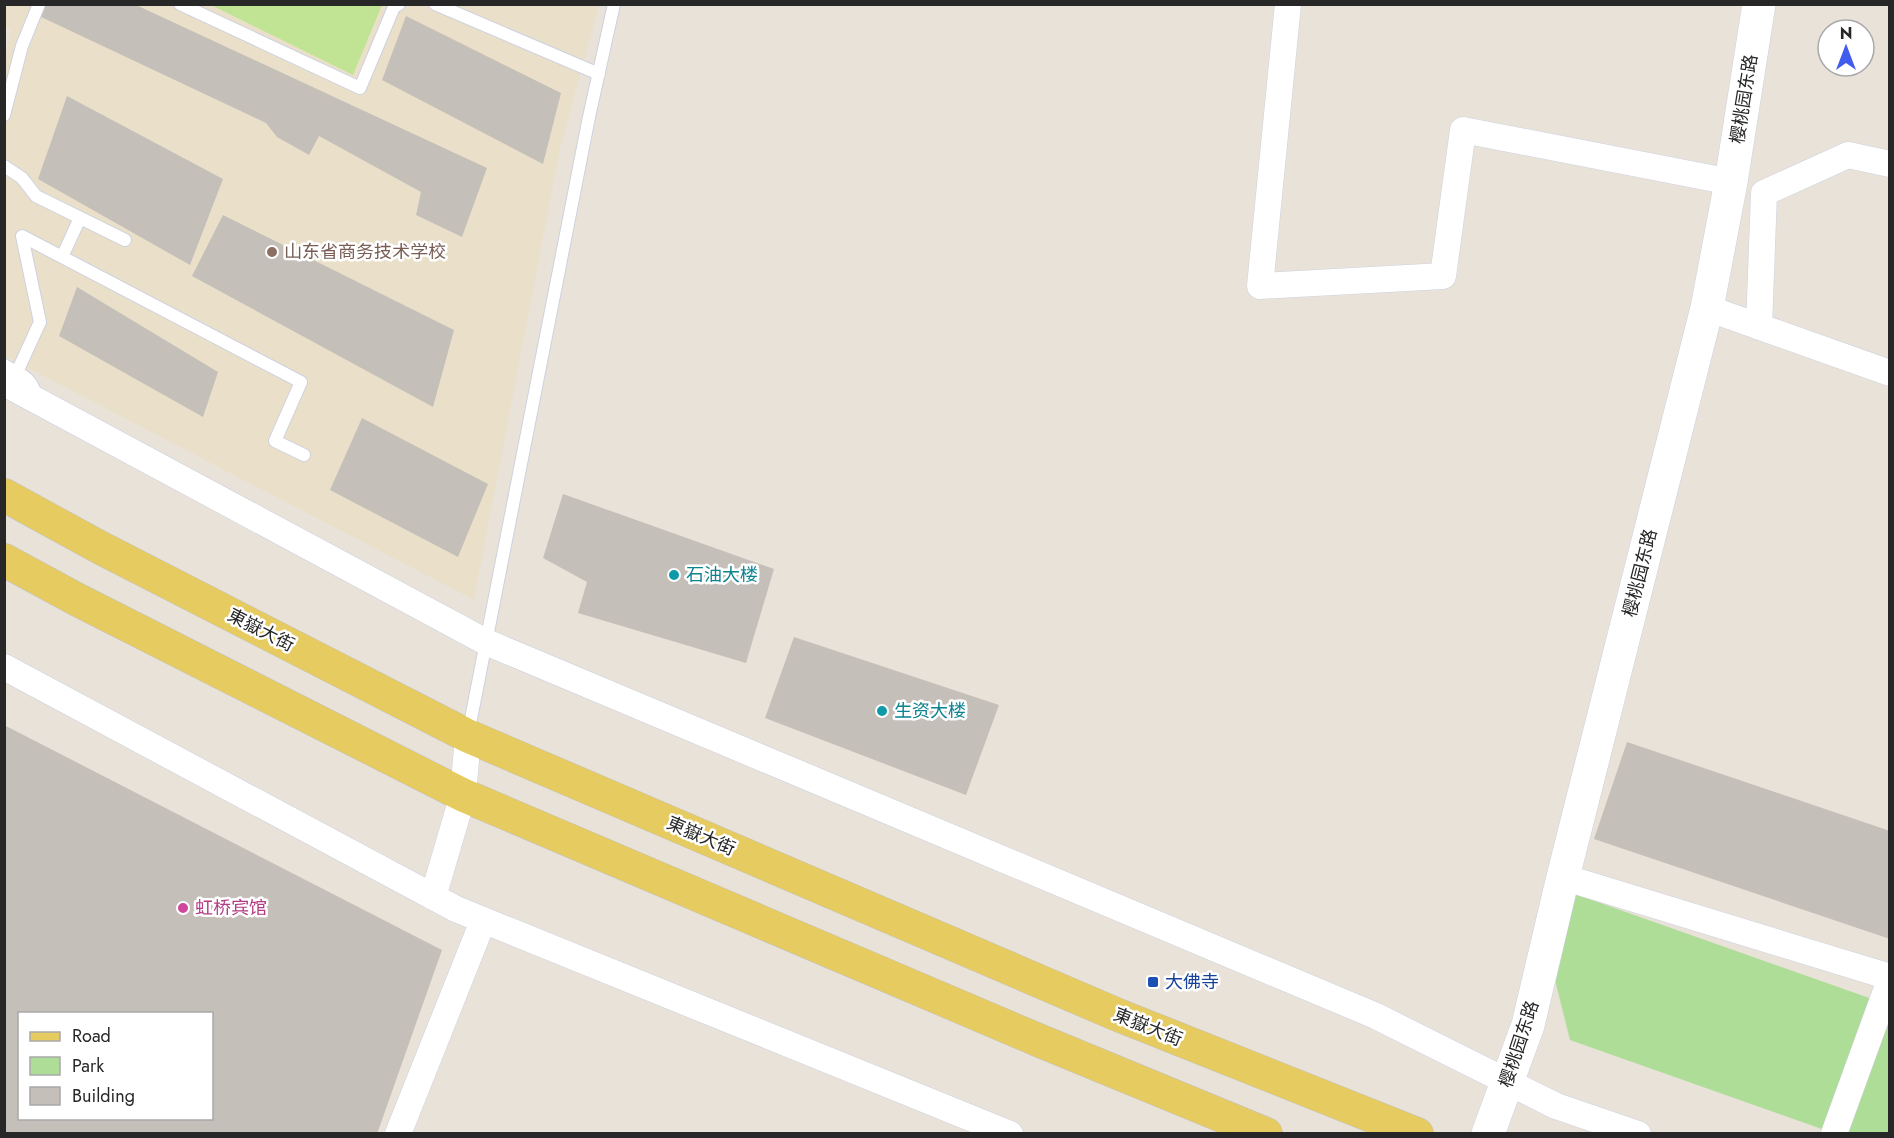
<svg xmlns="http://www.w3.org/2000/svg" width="1894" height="1138" font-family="Jost,'Noto Sans SC',sans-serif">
<rect width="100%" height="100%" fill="#e9e2d9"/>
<path fill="#eae0c9" d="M4 5H599L560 149 474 600 5 356 4 59 11 31 5 26Z"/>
<path fill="#aedd98" d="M1572 893 1889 1005V1133H1833L1570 1040 1551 964Z"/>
<path fill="#c0e494" d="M211 5H382L353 75Z"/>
<path fill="#c4bfb9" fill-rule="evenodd" d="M44 4H134L487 168 462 237 416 215 421 192 319 136 309 155 277 137 266 123 39 16Z
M406 16 561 93 543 164 382 80Z
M67 96 223 179 190 265 38 179Z
M223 215 454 330 433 407 192 276Z
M77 287 218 372 203 417 59 336Z
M362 418 488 484 458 557 330 490Z
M563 494 774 569 746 663 578 613 587 582 543 558Z
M794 637 999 705 966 795 765 718Z
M4 725 442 950 377 1134H4ZM20 1014H212V1118H20Z
M1627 742 1890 831V939L1594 839Z"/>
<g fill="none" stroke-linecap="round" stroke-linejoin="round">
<defs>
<path id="lane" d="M180 4 360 88 394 7 399 4
M435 4 599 74
M4 115 22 46 39 4
M4 166 22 178 36 196 125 240
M62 257 80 218
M4 365C20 374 32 377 36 396
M17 372 40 322 22 236 301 382 275 441 304 455
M468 734 589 117 614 4"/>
<path id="street" d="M1288 4 1260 286 1443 276 1463 130 1731 182
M1707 308 1890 373
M1759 327 1764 193 1848 155 1890 164
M4 383 486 642 1376 1016 1556 1106 1638 1134
M4 667 456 909 1010 1134
M1563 877 1890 977
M433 897 463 795 468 736
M398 1134 483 921
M1834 1134 1890 980"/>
<path id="secondary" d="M1488 1134 1528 1025 1563 877 1707 308 1731 182 1759 4"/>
<path id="primary" d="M4 495 101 548 468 736 1118 1015 1417 1134
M4 560 76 599 463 795 1038 1040 1266 1134"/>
</defs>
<use href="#lane" stroke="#ced1df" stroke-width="14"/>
<use href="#street" stroke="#ced1df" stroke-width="27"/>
<use href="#secondary" stroke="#ced1df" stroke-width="34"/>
<use href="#primary" stroke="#c3c3c3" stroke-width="34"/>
<use href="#lane" stroke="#fff" stroke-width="12"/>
<use href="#street" stroke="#fff" stroke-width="26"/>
<use href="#secondary" stroke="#fff" stroke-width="33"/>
<use href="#primary" stroke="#e6cb60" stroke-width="33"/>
</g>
<circle fill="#8d6e63" stroke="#fff" stroke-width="2" cx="272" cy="252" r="6"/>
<g fill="#0f9aa8" stroke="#fff" stroke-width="2">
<circle cx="674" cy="575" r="6"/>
<circle cx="882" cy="711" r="6"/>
</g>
<circle fill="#d1479c" stroke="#fff" stroke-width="2" cx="183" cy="908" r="6"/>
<rect fill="#1a4fb4" stroke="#fff" stroke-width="2" x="1147" y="976" width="12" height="12" rx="3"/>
<g text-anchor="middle" stroke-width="5" stroke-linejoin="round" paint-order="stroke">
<g font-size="18" fill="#272727" stroke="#fff">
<text transform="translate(1744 99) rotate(-81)" y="6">樱桃园东路</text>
<text transform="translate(1640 573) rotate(-76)" y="6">樱桃园东路</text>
<text transform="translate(261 630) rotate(27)" y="6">東嶽大街</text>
<text transform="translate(701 836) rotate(23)" y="6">東嶽大街</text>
<text transform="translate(1148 1027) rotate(22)" y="6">東嶽大街</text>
<text transform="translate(1519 1044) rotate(-72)" y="6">樱桃园东路</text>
</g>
<g font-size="18" fill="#785e54" stroke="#fff" text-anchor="start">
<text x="284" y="258">山东省商务技术学校</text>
</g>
<g font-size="18" fill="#0d838f" stroke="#fff" text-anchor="start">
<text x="686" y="581">石油大楼</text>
<text x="894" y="717">生资大楼</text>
</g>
<g font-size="18" fill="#b23c85" stroke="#fff" text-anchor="start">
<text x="195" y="914">虹桥宾馆</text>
</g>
<g font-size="18" fill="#164399" stroke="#fff" text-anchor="start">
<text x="1165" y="988">大佛寺</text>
</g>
</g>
<rect width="1894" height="1138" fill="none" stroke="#272727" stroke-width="12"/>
<rect x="18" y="1012" width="195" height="108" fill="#ffffff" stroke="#a9a9a9" stroke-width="1.5"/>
<rect x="30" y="1032" width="30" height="9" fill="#e6cb60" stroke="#a9a9a9" stroke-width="1.5"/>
<text x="72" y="1042" font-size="18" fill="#272727">Road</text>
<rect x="30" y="1057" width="30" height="18" fill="#aedd98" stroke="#a9a9a9" stroke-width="1.5"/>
<text x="72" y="1072" font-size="18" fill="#272727">Park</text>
<rect x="30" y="1087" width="30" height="18" fill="#c4bfb9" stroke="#a9a9a9" stroke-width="1.5"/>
<text x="72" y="1102" font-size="18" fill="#272727">Building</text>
<g transform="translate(1846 48)"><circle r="28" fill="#ffffff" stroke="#a9a9a9" stroke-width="1.5"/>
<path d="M0-4.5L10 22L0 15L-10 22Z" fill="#415ded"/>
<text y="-9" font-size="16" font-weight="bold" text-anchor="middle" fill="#272727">N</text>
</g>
</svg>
